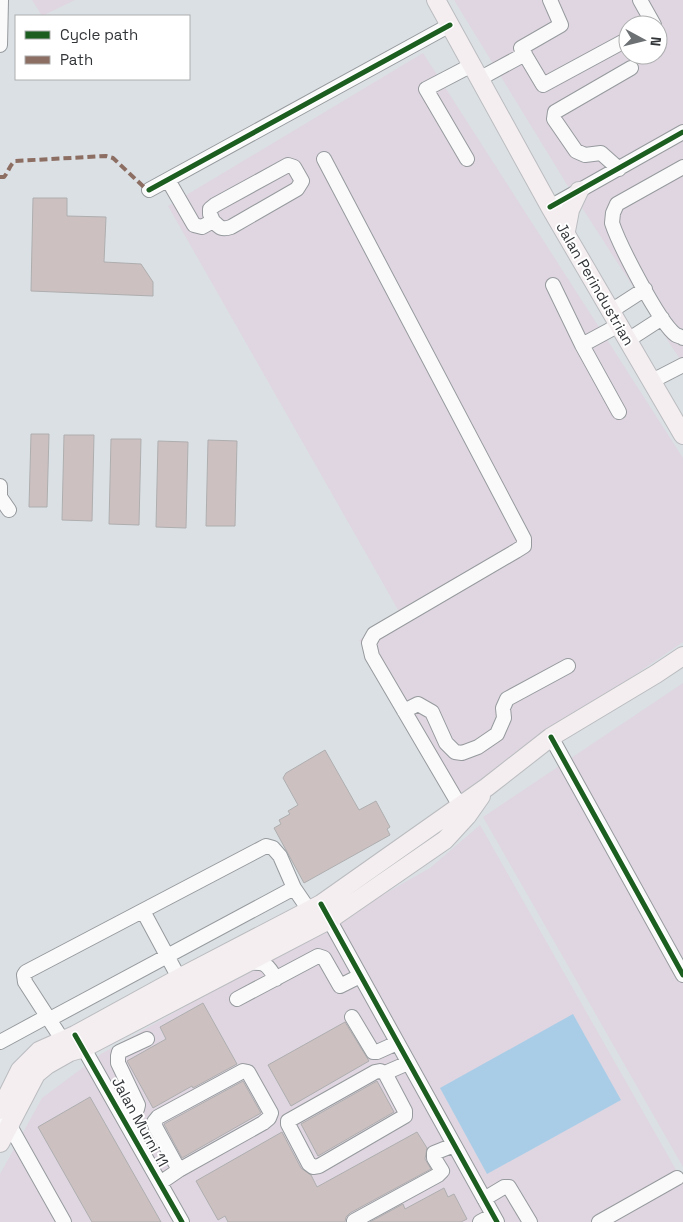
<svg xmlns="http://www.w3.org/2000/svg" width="683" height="1222" font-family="'Space Grotesk',sans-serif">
<rect width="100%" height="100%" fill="#dbe0e4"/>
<path fill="#dfd6e1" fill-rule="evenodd" d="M32 0H75L42 16Z
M454 0H683V364L566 183ZM628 25H658V55H628Z
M423 53 683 458V642L454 799 359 640 401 615 168 206Z
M683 683V1167L483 817Z
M480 825 683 1182V1222H0V1174L42 1098 101 1054 430 868Z"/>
<path fill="#aacde7" d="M573 1014 621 1100 487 1174 440 1088Z"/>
<path fill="#cdc0c1" stroke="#aeaeaf" d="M33 198H67V216L106 217 104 262 141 264 153 282V296L31 291Z
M31 434H49L47 507H29Z
M64 435H94L92 521 62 520Z
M111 439H141L139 525 109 524Z
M208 440 237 441 235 526H206Z
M158 441 188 442 186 528 156 527Z
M325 750 359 810 376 801 390 827 387 829 390 835 304 883 274 828 281 824 279 820 290 814 288 811 298 805 283 778 286 773Z
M203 1003 237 1064 193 1088 192 1086 153 1108 127 1061 166 1039 160 1027Z
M345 1022 369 1061 291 1106 268 1065Z
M243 1081 261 1113 182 1158 164 1124Z
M377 1081 394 1112 318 1156 301 1124Z
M90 1097 161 1222H92L38 1127Z
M282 1132 301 1168 311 1175 317 1187 417 1132 427 1148 425 1159 431 1169 350 1213 346 1217 345 1222H228L225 1216 218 1220 196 1181Z
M444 1188 448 1197 454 1194 467 1219 461 1222H370L403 1204 405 1209Z"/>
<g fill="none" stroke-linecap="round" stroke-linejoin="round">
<defs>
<path id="minor" d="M550 0 561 25 521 48 543 85 628 39
M640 0 654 25
M0 45 1 0
M479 79 525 54
M324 159 524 539V546L516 551 374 634 369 643 372 656 464 813
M467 159 426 89 472 65
M683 167 617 204 613 213 612 223C619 244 659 323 676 335 676 335 682 337 683 338
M619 169 601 153 585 155 576 151 554 119 555 112 631 68
M168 180 194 225 202 227 213 221 210 214V209L215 205 288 165 294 167 302 181 297 189 231 227C222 230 220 228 213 221
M149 190 450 25
M550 207 683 132
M553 285 582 345 619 412
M611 311 645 289
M628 340 662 318
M582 345 619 325
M652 381 683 365
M0 486V497L9 510
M404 711 418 704 432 712 446 743 455 752 462 753 478 747 497 734 504 718 503 708 507 699 568 666
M551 737 683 975
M143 911 179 978
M325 912 497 1222
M248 963C266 962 267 964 276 979
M237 999 318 956 324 958 340 986 360 976
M352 1017 373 1052H377L397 1043
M50 1019 294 888
M79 1040 182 1222
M0 1042 48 1016
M67 1047 25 982 24 975 26 972 266 846 273 848 280 856 294 888 309 910
M385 1073 405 1111V1116L319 1166 313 1167 309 1164 288 1124V1121L375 1072 380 1071 385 1073 408 1063
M124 1119 137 1109 138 1105 118 1063V1056L119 1052 147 1039
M0 1121 10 1126 64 1222
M160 1183 179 1170 263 1123 269 1118 271 1113 248 1072 243 1071 158 1117 154 1122 156 1128 179 1170
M484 1199 504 1187H509L530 1222
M354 1221 438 1175 442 1171 434 1158V1153L454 1145
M480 1222 493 1215
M599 1222 677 1178"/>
<path id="major" d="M436 0 550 207 683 435
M566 231 570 210 579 191
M0 1110 20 1070 39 1051 75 1035 179 978 321 904 487 787 551 737 656 674 683 656
M0 1143 36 1074 47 1065 70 1052 84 1048 329 920 445 840 467 816 481 796"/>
</defs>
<use href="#minor" stroke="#969a9d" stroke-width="16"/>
<use href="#major" stroke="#babcbf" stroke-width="20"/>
<use href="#minor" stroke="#fafafb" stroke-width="14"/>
<use href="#major" stroke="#f4eef0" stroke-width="18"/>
<path stroke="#8d6e63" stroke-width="4" stroke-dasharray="8 4" stroke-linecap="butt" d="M0 177H4C9 171 9 166 15 161L106 156 113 158 146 189 149 190"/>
<defs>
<path id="cycleway" d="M149 190 450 25
M550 207 683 132
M551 737 683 975
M321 904 497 1222
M75 1035 182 1222"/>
</defs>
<use href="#cycleway" stroke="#fff" stroke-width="8"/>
<use href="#cycleway" stroke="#1b5e20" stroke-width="5"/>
</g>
<g text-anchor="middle" stroke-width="4" stroke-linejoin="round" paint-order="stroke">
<g font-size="15" fill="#323538" stroke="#fff">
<text transform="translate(595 284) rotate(60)" y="5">Jalan Perindustrian</text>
<text transform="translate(140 1122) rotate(61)" y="5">Jalan Murni 11</text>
</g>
</g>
<rect x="15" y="15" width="175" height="65" fill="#ffffff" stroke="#adaeaf"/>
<rect x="25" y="31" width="25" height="8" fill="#1b5e20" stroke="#adaeaf"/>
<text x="60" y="40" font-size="15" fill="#323538">Cycle path</text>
<rect x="25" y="56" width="25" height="8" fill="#8d6e63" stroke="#adaeaf"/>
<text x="60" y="65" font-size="15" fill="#323538">Path</text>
<g transform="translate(643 40) rotate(97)"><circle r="24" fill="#ffffff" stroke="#adaeaf"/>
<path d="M0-4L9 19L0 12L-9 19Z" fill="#6d7174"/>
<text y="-8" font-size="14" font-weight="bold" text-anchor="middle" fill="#323538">N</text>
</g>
</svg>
